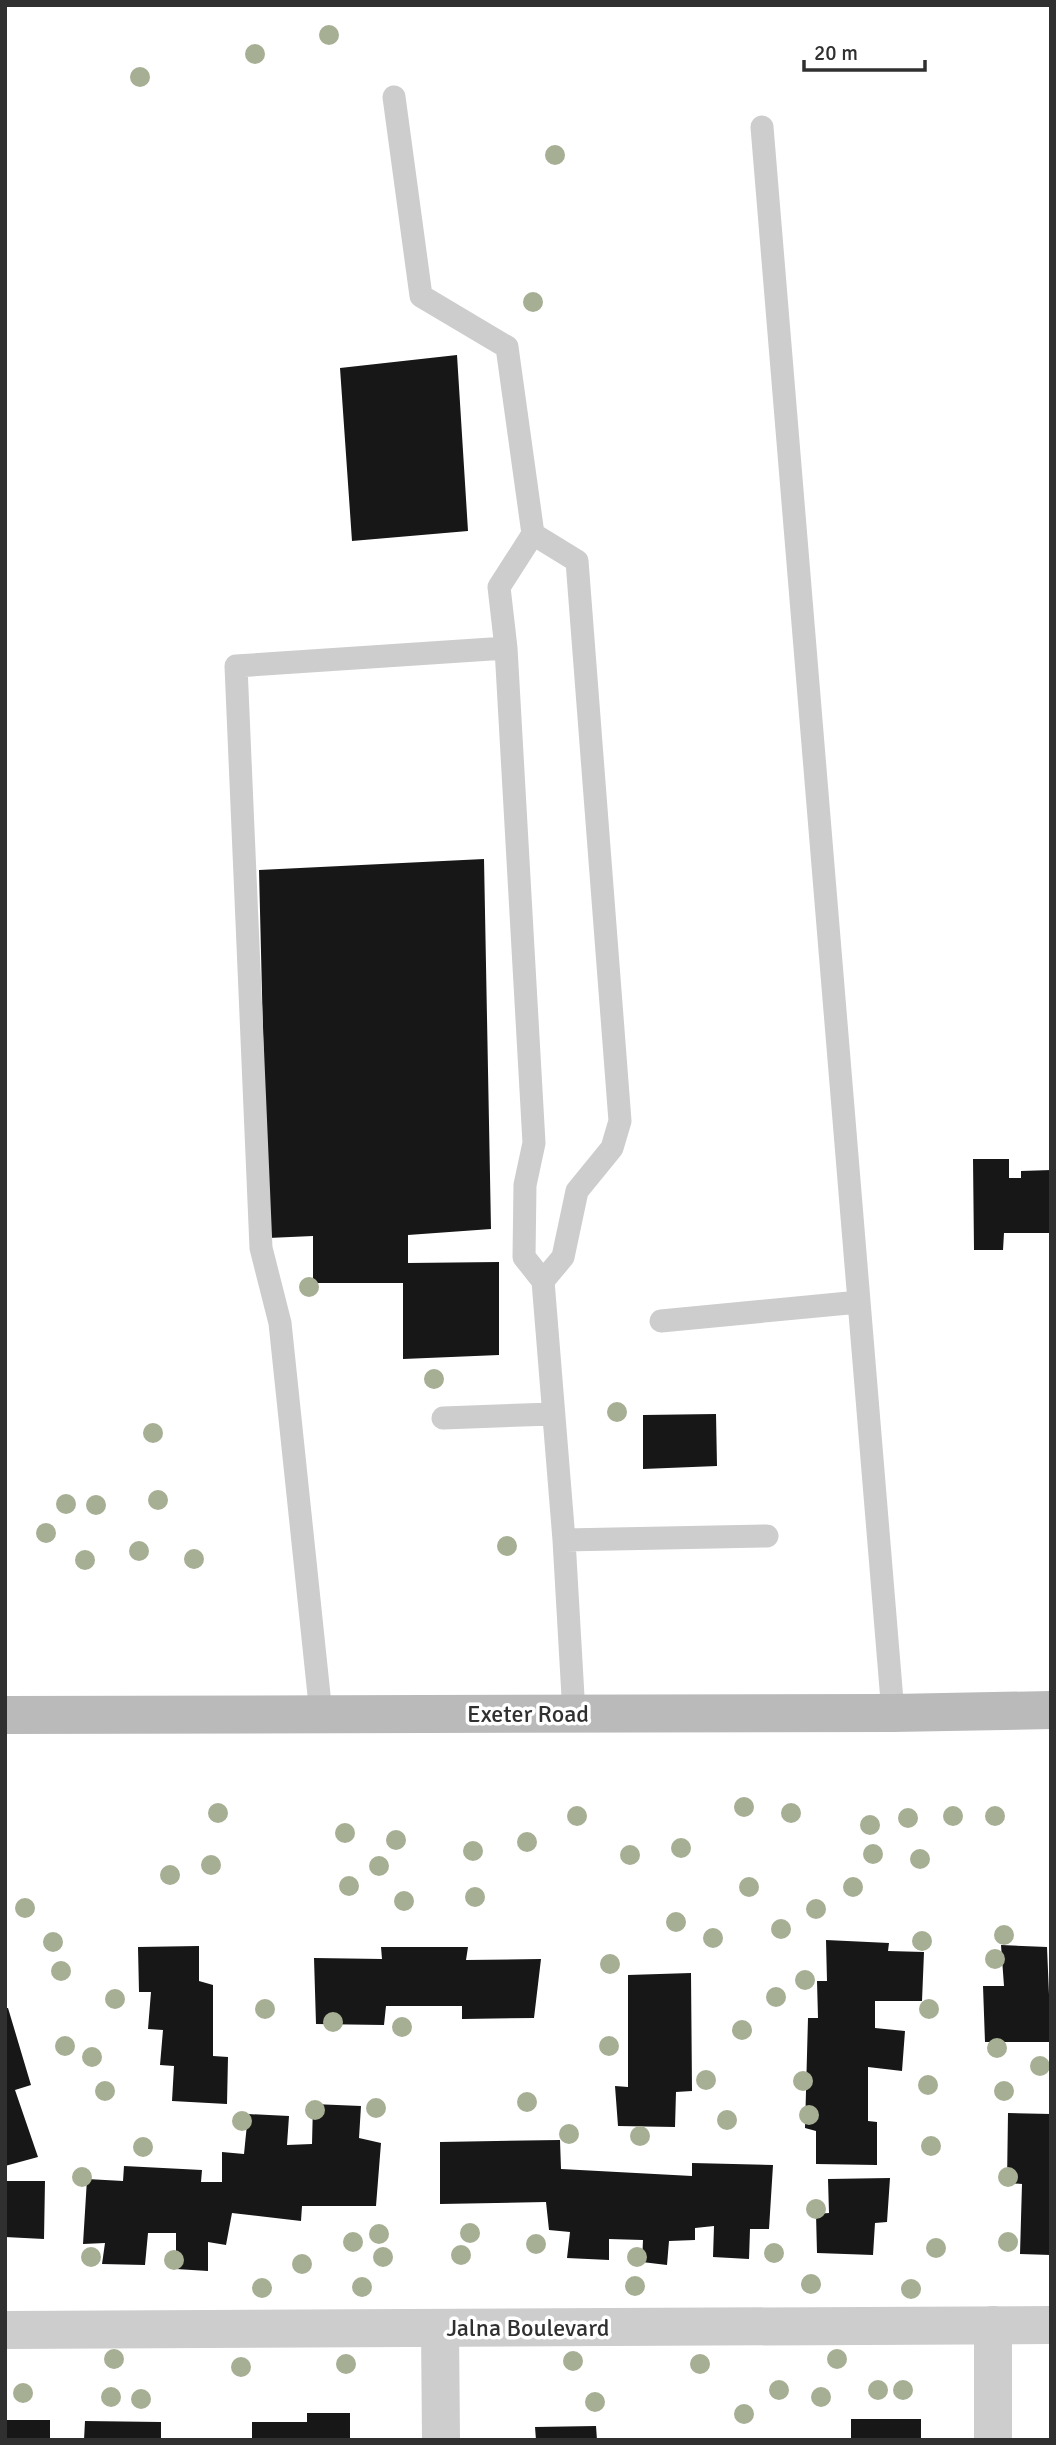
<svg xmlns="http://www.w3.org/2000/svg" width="1056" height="2445" font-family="Signika,sans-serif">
<rect width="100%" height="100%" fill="#fff"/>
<path fill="#171717" d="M457 355 468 531 352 541 340 368Z
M484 859 491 1229 408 1235V1263L499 1262V1355L403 1359V1283H313V1236L268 1238 259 870Z
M973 1159H1009V1178H1021V1171L1051 1170V1233H1004L1003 1250H974Z
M716 1414 717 1466 643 1469V1415Z
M826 1940 889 1943 888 1951 924 1952 922 2001H875V2028L905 2031 902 2071 868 2067V2121L877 2122V2165L816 2164V2131L805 2128 808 2018H818L817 1981H827Z
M1001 1945 1047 1947 1051 2042H985L983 1986H1004Z
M199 1946V1981L213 1985V2056L228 2057 227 2104 172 2101 174 2066 160 2065 163 2030 148 2029 151 1992H139L138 1947Z
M381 1947H468L466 1960 541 1959 534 2018 462 2019V2006H386L384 2025 316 2024 314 1958 382 1959Z
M691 1973 692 2091 676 2092 675 2127 618 2126 615 2086 628 2087V1975Z
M5 2008H8L31 2085 15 2090 38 2157 5 2166Z
M313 2104 361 2106 359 2138 381 2143 376 2206H302L301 2221 232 2213 226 2245 208 2242V2271L176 2269V2233H148L145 2265 102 2264 105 2243 83 2244 87 2179 123 2181 124 2166 202 2170 201 2182H222V2152L244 2154 248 2114 289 2116 287 2145 312 2144Z
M1008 2113 1051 2114V2255L1020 2254 1022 2184 1007 2183Z
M560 2140 561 2169 692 2176V2163L773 2165 769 2229H750L749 2259 713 2257 714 2226 695 2228V2240L669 2241 667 2265 642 2262 643 2240 609 2239V2260L567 2258 570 2232 549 2230 546 2202 440 2204V2142Z
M890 2178 887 2222 875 2223 873 2255 817 2253 816 2214 829 2213 828 2179Z
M5 2181H45L44 2239 5 2237Z
M307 2413H350V2440H252V2422H307Z
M851 2419H921V2440H851Z
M5 2420H50V2440H5Z
M85 2421 161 2422V2440H84Z
M596 2426 597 2440H536L535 2427Z"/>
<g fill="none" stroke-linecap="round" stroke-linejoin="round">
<path stroke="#cdcdcd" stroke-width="23" d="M394 97 421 296 507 347 533 534 499 587 506 648 534 1143 525 1185 524 1257 543 1281 564 1540 574 1714
M762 127 893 1713
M533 534 577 561 620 1121 612 1148 577 1191 563 1257 543 1281
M661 1321 859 1302
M443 1418 552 1414
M564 1540 767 1536
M321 1714 280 1323 261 1248 236 666 506 648"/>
<path stroke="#cdcdcd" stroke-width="38" d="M993 2325V2440"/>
<path stroke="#cdcdcd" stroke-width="38" d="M440 2328 441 2440
M5 2330 1051 2325"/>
<path stroke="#bababa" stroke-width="38" d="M5 1715 893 1713 1051 1710"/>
</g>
<g fill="#a6af94">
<circle cx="329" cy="35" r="10"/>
<circle cx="255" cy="54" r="10"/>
<circle cx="140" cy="77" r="10"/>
<circle cx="555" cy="155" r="10"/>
<circle cx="533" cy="302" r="10"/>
<circle cx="309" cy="1287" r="10"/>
<circle cx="434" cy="1379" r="10"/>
<circle cx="617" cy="1412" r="10"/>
<circle cx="153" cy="1433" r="10"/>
<circle cx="158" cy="1500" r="10"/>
<circle cx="66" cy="1504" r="10"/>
<circle cx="96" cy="1505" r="10"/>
<circle cx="46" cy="1533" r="10"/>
<circle cx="507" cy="1546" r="10"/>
<circle cx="139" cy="1551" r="10"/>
<circle cx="194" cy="1559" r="10"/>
<circle cx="85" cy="1560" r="10"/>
<circle cx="744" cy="1807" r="10"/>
<circle cx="218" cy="1813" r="10"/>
<circle cx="791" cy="1813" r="10"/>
<circle cx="577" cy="1816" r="10"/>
<circle cx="953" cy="1816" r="10"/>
<circle cx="995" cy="1816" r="10"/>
<circle cx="908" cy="1818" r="10"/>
<circle cx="870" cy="1825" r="10"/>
<circle cx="345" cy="1833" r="10"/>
<circle cx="396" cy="1840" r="10"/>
<circle cx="527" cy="1842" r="10"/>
<circle cx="681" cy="1848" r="10"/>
<circle cx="473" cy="1851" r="10"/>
<circle cx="873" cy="1854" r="10"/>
<circle cx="630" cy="1855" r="10"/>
<circle cx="920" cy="1859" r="10"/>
<circle cx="211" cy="1865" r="10"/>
<circle cx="379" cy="1866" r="10"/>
<circle cx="170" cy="1875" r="10"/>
<circle cx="349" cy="1886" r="10"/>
<circle cx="749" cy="1887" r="10"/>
<circle cx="853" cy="1887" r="10"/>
<circle cx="475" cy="1897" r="10"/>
<circle cx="404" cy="1901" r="10"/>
<circle cx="25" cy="1908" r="10"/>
<circle cx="816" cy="1909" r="10"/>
<circle cx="676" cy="1922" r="10"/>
<circle cx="781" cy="1929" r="10"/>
<circle cx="1004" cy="1935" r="10"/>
<circle cx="713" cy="1938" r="10"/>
<circle cx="922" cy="1941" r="10"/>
<circle cx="53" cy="1942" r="10"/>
<circle cx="995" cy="1959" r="10"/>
<circle cx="610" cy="1964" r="10"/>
<circle cx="61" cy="1971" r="10"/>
<circle cx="805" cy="1980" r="10"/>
<circle cx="776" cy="1997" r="10"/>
<circle cx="115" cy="1999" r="10"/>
<circle cx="265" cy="2009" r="10"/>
<circle cx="929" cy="2009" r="10"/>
<circle cx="333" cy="2022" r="10"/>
<circle cx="402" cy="2027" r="10"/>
<circle cx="742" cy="2030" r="10"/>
<circle cx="65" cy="2046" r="10"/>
<circle cx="609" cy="2046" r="10"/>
<circle cx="997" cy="2048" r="10"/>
<circle cx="92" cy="2057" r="10"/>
<circle cx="1040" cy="2066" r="10"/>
<circle cx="706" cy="2080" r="10"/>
<circle cx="803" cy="2081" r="10"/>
<circle cx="928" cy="2085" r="10"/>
<circle cx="105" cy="2091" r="10"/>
<circle cx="1004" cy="2091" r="10"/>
<circle cx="527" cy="2102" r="10"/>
<circle cx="376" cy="2108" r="10"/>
<circle cx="315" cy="2110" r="10"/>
<circle cx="809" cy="2115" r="10"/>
<circle cx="727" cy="2120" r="10"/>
<circle cx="242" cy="2121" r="10"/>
<circle cx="569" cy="2134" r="10"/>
<circle cx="640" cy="2136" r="10"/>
<circle cx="931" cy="2146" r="10"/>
<circle cx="143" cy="2147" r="10"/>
<circle cx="82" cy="2177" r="10"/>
<circle cx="1008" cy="2177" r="10"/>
<circle cx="816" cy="2209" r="10"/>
<circle cx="470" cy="2233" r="10"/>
<circle cx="379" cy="2234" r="10"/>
<circle cx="353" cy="2242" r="10"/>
<circle cx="1008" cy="2242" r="10"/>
<circle cx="536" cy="2244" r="10"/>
<circle cx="936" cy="2248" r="10"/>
<circle cx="774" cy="2253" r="10"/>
<circle cx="461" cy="2255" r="10"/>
<circle cx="91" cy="2257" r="10"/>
<circle cx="383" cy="2257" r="10"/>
<circle cx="637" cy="2257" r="10"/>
<circle cx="174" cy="2260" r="10"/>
<circle cx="302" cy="2264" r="10"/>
<circle cx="811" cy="2284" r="10"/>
<circle cx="635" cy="2286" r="10"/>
<circle cx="362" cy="2287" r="10"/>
<circle cx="262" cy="2288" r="10"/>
<circle cx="911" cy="2289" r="10"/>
<circle cx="114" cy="2359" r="10"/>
<circle cx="837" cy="2359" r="10"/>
<circle cx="573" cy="2361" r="10"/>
<circle cx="346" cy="2364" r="10"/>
<circle cx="700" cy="2364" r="10"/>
<circle cx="241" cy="2367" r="10"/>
<circle cx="779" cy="2390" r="10"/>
<circle cx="878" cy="2390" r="10"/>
<circle cx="903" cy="2390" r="10"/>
<circle cx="23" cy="2393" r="10"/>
<circle cx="111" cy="2397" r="10"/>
<circle cx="821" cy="2397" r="10"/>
<circle cx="141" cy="2399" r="10"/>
<circle cx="595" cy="2402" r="10"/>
<circle cx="744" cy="2414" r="10"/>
</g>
<g text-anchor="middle" stroke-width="7" stroke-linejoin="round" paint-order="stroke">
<g font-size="24" fill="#303030" stroke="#fff">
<text x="528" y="1722">Exeter Road</text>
<text x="528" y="2336">Jalna Boulevard</text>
</g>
</g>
<rect width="1056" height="2445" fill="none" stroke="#303030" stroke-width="14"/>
<path d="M804 60v10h121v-10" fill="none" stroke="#303030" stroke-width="3.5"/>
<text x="814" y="60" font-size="21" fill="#303030" stroke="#ffffff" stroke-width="5" paint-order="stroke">20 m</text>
</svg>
